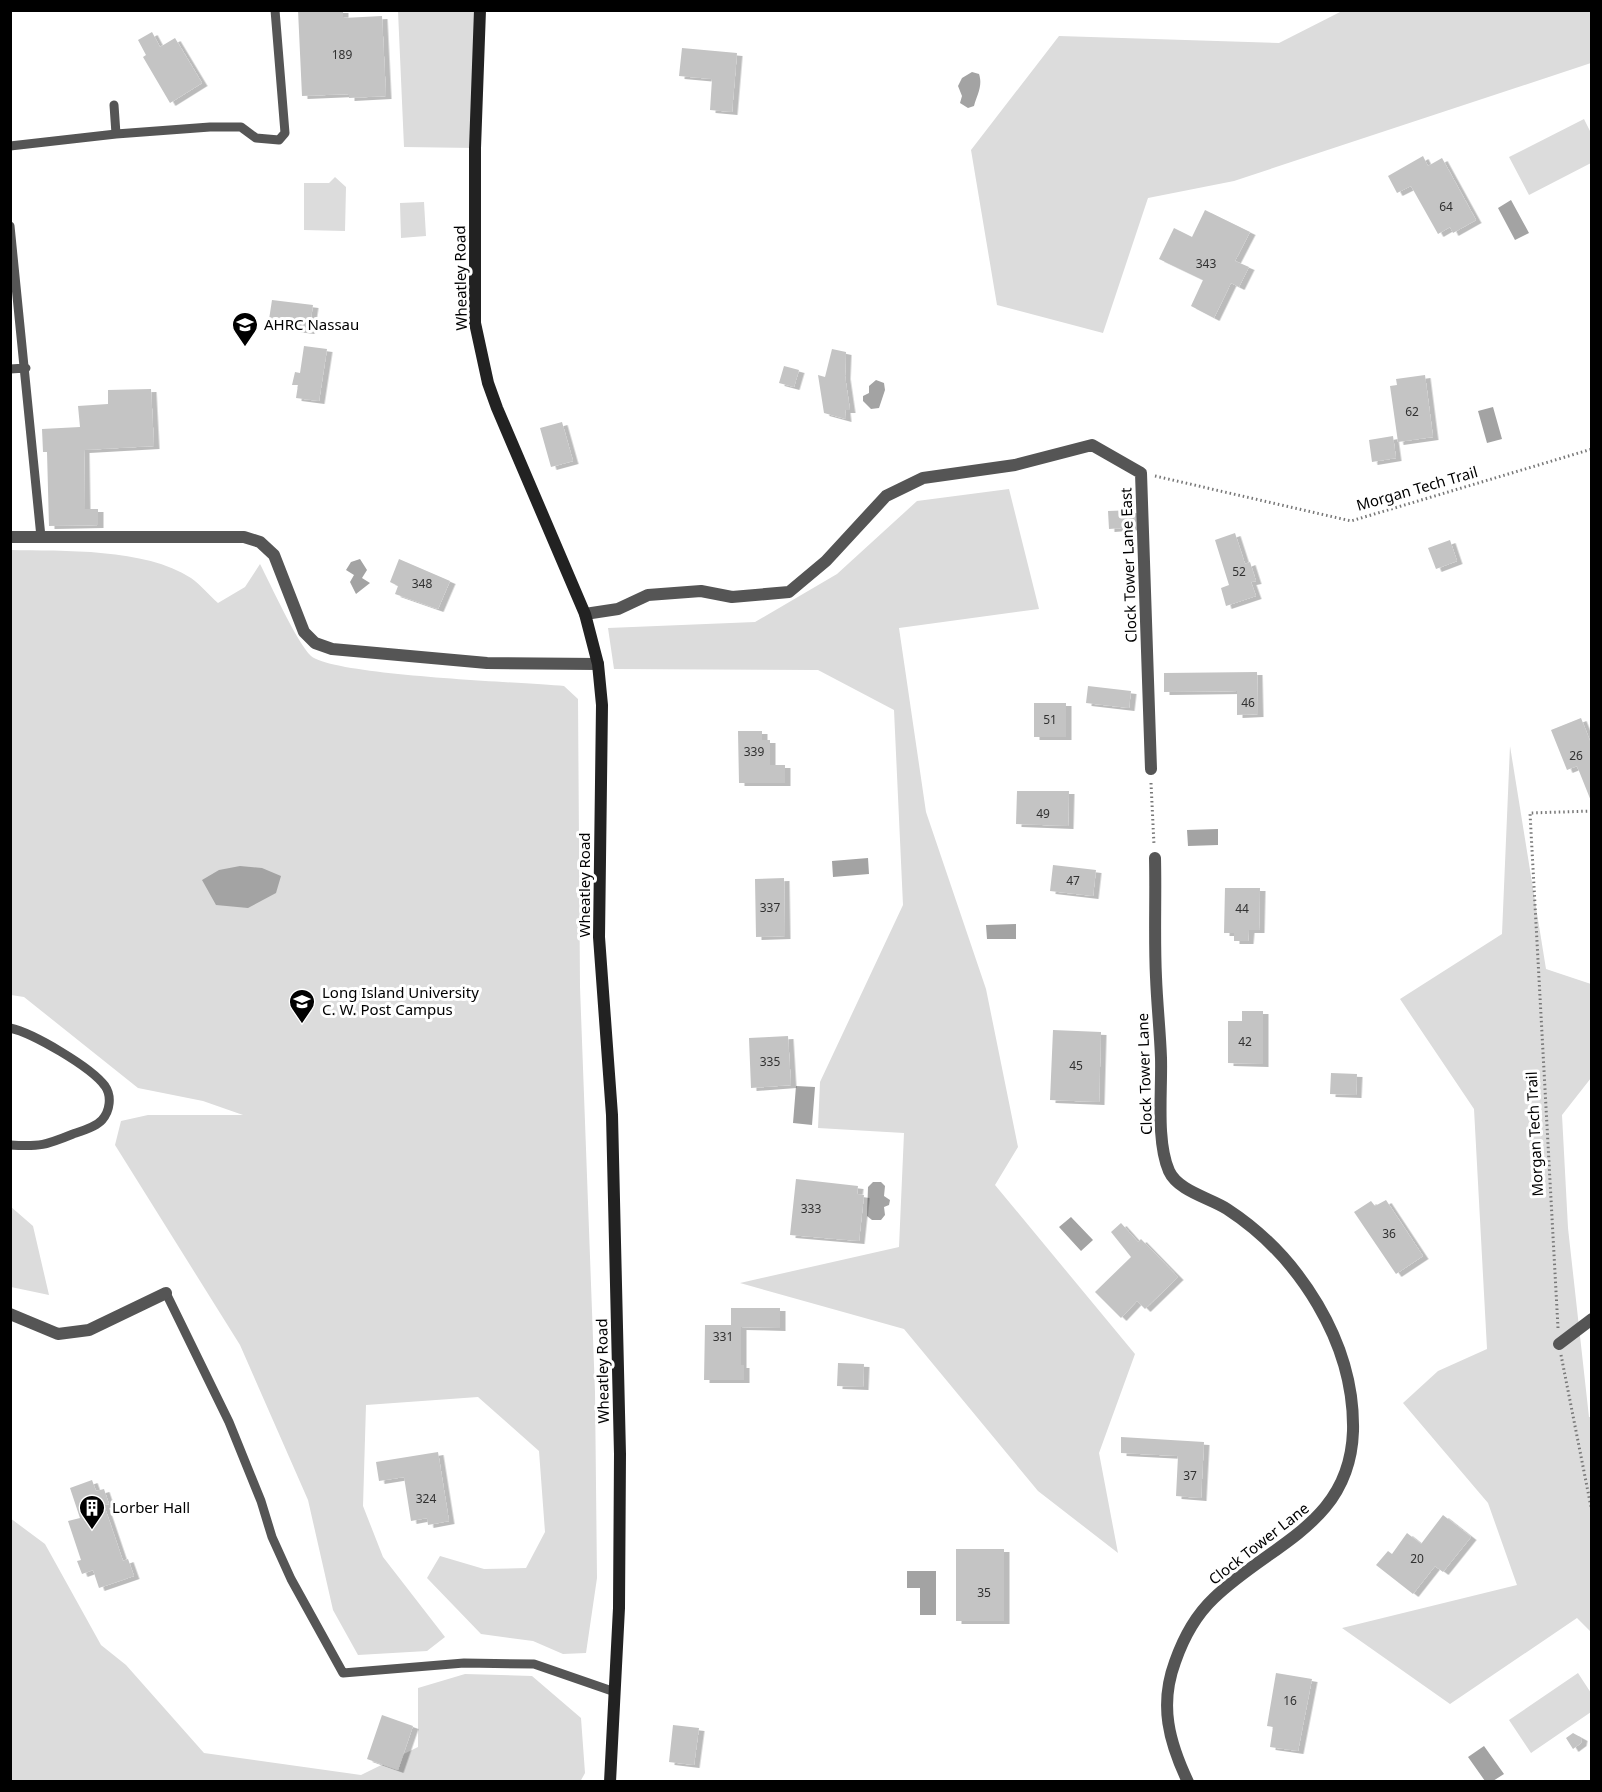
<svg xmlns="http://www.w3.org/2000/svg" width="1602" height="1792" font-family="'Noto Sans',sans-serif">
<defs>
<filter id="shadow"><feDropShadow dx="5.5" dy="3" stdDeviation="0" flood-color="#0004"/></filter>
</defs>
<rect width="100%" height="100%" fill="#fff"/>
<path fill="#dcdcdc" d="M1344 10 1591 11V63L1234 181 1148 198 1103 333 997 305 971 150 1059 36 1279 43Z
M398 11H480L475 148 404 147Z
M1584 119 1591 133V163L1529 195 1509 157Z
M335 177 346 187 345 231 304 230V183H329Z
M424 202 426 236 401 238 400 203Z
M1009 489 1039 609 899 628 926 812 986 989 1018 1147 995 1185 1135 1354 1099 1453 1118 1553 1038 1491 904 1329 740 1283 899 1247 904 1133 818 1128 820 1082 903 905 894 710 818 670 614 669 608 628 755 622 837 574 917 501Z
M10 550C63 551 145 548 191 578 201 585 209 595 218 603L245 587 260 564C270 583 297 643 311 656 336 676 522 682 564 686L578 699 580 987 595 1392 597 1578 586 1653 563 1654 533 1641 481 1634 427 1578 440 1556 484 1569 526 1568 545 1532 539 1451 478 1397 366 1405 363 1506 383 1557 445 1637 427 1651 358 1655 333 1610 308 1500 240 1345 115 1145 121 1121 148 1115H243L203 1101 138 1088 24 997 11 995Z
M1510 746 1546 969 1591 984V1078L1562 1115 1568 1228 1589 1417H1591V1632L1577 1618 1450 1704 1342 1628 1517 1585 1488 1503 1403 1403 1438 1371 1487 1349 1474 1109 1400 999 1502 934Z
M10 1206 33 1226 49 1295 11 1287Z
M10 1518 45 1544 101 1645 126 1665 204 1753 361 1775 418 1747V1688L465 1674 532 1676 581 1718 585 1773 580 1782 11 1781Z
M1578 1673 1591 1693V1712L1531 1753 1509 1720Z"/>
<path fill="#a3a3a3" d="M972 72 979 74C983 86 977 95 974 106L968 108 960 103 962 96 958 86 962 78Z
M1511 200 1529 233 1515 240 1498 208Z
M876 380 884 383 885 390 879 408 871 409 863 401V396L869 393V386Z
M1493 407 1502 439 1487 443 1478 411Z
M360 559 367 570 362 578 370 583 356 594 350 582 354 575 346 570 351 562Z
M1218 829V845L1188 846 1187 830Z
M868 858 869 874 833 877 832 861Z
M240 866 262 868 281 876 276 893 248 908 216 905 202 880 219 870Z
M1016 924V939H987L986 925Z
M796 1086 815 1087 812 1125 793 1123Z
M873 1182H881L885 1186 884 1196 890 1200 889 1205 884 1207 885 1215 881 1220H872L867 1216 868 1187Z
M1071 1217 1093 1240 1081 1251 1059 1227Z
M907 1571H936V1615H920V1588H907Z
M1484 1746 1504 1774 1493 1781H1485L1468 1757Z"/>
<path fill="#c4c4c4" filter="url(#shadow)" d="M298 10H343V18L382 16 386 96 349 98V94L302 96Z
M152 32 160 47 175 38 202 83 170 103 143 57 146 55 138 40Z
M682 48 737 53 732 112 710 110 712 79 679 76Z
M1423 156 1428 166 1442 158 1476 220 1453 233 1450 227 1438 234 1411 186 1397 193 1388 176Z
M1205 210 1250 232 1235 261 1249 267 1239 287 1231 283 1214 318 1191 306 1203 280 1159 259 1174 228 1192 237Z
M272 300 313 305 309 331 268 326Z
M304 346 327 349 319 401 296 398 298 385H292L295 372 300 373Z
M832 349 846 352 845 376 850 410H845L846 419 824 413 818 375 825 377Z
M784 366 799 370 794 387 779 383Z
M1425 375 1433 437 1398 442 1390 386 1397 385 1396 379Z
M151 389 154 446 84 450 85 509H98V525L49 526 47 452H43L42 429 80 427 78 406 108 404V390Z
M562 422 573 461 551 467 540 428Z
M1393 436 1396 458 1372 462 1369 440Z
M1134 510 1135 527 1109 529 1108 511Z
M1235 533 1245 564 1250 562 1256 581 1251 582 1256 596 1226 606 1221 588 1229 585 1215 540Z
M1450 540 1457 561 1436 569 1428 548Z
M399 559 450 581 438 609 395 594 398 586 390 582Z
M1257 672 1258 714 1237 715V691L1164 692V673Z
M1088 686 1131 691 1129 708 1086 703Z
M1034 703H1066V737H1034Z
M1581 718 1592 746 1591 801 1577 766 1567 770 1551 730Z
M738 731H762V740H770V765H785V783H739Z
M1017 791H1069L1068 826 1016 824Z
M1053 865 1096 870 1093 896 1050 891Z
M784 878 785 936 756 937 755 879Z
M1225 888H1260L1259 930H1249L1248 941H1234V933H1224Z
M1242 1011H1263V1064L1228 1063V1021H1242Z
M1053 1030 1101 1032 1099 1102 1050 1100Z
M788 1036 791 1085 751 1088 749 1038Z
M1331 1073 1357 1074 1356 1095 1330 1094Z
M796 1179 858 1186 857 1194 864 1195 859 1241 790 1235Z
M1386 1200 1423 1256 1396 1274 1354 1212 1371 1201 1375 1206Z
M1121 1223 1138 1242 1141 1239 1178 1277 1145 1309 1137 1301 1121 1318 1095 1292 1131 1257 1111 1232Z
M731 1308H780V1328L741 1327V1365H744V1380H704L705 1325H731Z
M838 1363 864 1364 863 1387 837 1386Z
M1121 1437 1204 1442 1201 1498 1176 1496 1178 1456 1121 1453Z
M438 1452 449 1521 428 1525 427 1518 411 1521 404 1477 379 1481 376 1462Z
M92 1480 96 1491 104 1489 109 1504 104 1505 123 1561 128 1559 134 1576 99 1588 93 1570 82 1574 77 1561 81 1560 68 1521 80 1518 70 1488Z
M1443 1515 1471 1537 1443 1572 1435 1566 1413 1594 1376 1565 1388 1551 1392 1554 1407 1533 1421 1544Z
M956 1549H1004V1621H956Z
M1276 1673 1312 1679 1298 1751 1270 1747 1273 1727 1267 1726Z
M382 1715 413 1726 398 1770 367 1759Z
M673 1725 699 1728 694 1765 669 1762Z
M1573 1733 1582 1738 1581 1743 1573 1749 1566 1738Z"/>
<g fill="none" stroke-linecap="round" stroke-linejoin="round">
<path stroke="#777" stroke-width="3" stroke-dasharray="1.5 3" stroke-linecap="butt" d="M1155 476 1351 521 1592 449
M1151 783 1154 845
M1558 1328 1530 813 1592 811
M1561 1355 1592 1512"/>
<path stroke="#555" stroke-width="9" d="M114 105 116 134 210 127H241L256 138 279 140 285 133 275 10
M10 146 116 134
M10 226 41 537
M10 369 26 368
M10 1028C33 1033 91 1067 105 1086 112 1096 110 1111 102 1120 96 1127 82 1131 73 1134 46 1145 40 1147 10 1145
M166 1293 229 1422 261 1501 272 1537 291 1579 343 1673 464 1663 534 1664 615 1692"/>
<path stroke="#555" stroke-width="12" d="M10 537H244L260 542 274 555 304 632 315 643 332 649 487 663 598 664
M585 614 618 609 648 595 701 591 732 597 789 592 826 561 886 496 923 478 1015 465 1092 445 1141 473 1151 769
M1155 858C1156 897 1154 938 1156 977 1157 1004 1160 1031 1161 1058 1162 1091 1156 1141 1169 1171 1178 1191 1210 1198 1227 1209 1299 1256 1355 1343 1353 1431 1350 1524 1271 1543 1214 1598 1196 1615 1183 1639 1175 1662 1159 1705 1169 1742 1188 1782
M10 1314 58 1334 89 1330 166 1293
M1559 1344 1592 1319"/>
<path stroke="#222" stroke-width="12" d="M480 10 475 148V323L488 383 497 408 585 614 598 664 602 705 599 937 612 1115 620 1454 619 1608 610 1782"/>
</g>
<defs>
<symbol id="school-pin" viewBox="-11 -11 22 30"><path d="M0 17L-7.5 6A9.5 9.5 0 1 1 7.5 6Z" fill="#000" stroke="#fff"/><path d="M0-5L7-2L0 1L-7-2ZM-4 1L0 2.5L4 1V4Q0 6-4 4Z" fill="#fff"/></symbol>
<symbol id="university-pin" viewBox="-11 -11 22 30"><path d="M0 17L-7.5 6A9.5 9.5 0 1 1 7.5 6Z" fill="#000" stroke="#fff"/><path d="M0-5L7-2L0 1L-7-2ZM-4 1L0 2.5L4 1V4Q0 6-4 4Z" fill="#fff"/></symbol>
<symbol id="building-pin" viewBox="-11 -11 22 30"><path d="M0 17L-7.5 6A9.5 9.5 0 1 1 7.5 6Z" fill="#000" stroke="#fff"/><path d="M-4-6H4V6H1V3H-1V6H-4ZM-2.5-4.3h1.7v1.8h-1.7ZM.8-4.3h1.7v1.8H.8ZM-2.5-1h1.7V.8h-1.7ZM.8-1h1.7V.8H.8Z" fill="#fff"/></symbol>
</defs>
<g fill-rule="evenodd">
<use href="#school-pin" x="230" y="310" width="30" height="40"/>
<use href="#university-pin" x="287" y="987" width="30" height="40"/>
<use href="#building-pin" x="77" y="1493" width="30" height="40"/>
</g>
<g text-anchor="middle" stroke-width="6" stroke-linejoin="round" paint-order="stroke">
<g font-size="12" fill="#313131">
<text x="342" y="59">189</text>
<text x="1446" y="211">64</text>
<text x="1206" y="268">343</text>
<text x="1412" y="416">62</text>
<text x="1239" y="576">52</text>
<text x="422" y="588">348</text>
<text x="1248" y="707">46</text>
<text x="1050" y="724">51</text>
<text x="754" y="756">339</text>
<text x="1576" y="760">26</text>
<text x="1043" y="818">49</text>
<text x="1073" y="885">47</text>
<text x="770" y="912">337</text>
<text x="1242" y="913">44</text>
<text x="1245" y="1046">42</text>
<text x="770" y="1066">335</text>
<text x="1076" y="1070">45</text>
<text x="811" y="1213">333</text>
<text x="1389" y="1238">36</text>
<text x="723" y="1341">331</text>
<text x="1190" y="1480">37</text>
<text x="426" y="1503">324</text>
<text x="1417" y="1563">20</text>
<text x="984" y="1597">35</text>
<text x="1290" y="1705">16</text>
</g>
<g font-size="15" fill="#000" stroke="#fff">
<text transform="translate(461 278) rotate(-91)" y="5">Wheatley Road</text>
<text transform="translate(1417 489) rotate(-16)" y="5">Morgan Tech Trail</text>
<text transform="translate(1129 565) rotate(-92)" y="5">Clock Tower Lane East</text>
<text transform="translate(585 885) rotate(-90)" y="5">Wheatley Road</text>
<text transform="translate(1145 1074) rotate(-92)" y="5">Clock Tower Lane</text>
<text transform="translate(1535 1134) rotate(-93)" y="5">Morgan Tech Trail</text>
<text transform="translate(603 1371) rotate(-91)" y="5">Wheatley Road</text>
<text transform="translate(1259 1544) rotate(-38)" y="5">Clock Tower Lane</text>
</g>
<g font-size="15" fill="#000" stroke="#fff" text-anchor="start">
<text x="264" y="330">AHRC Nassau</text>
<text x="322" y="998">Long Island University<tspan x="322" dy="17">C. W. Post Campus</tspan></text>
<text x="112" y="1513">Lorber Hall</text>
</g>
</g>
<rect width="1602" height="1792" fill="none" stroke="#000000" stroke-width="24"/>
</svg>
